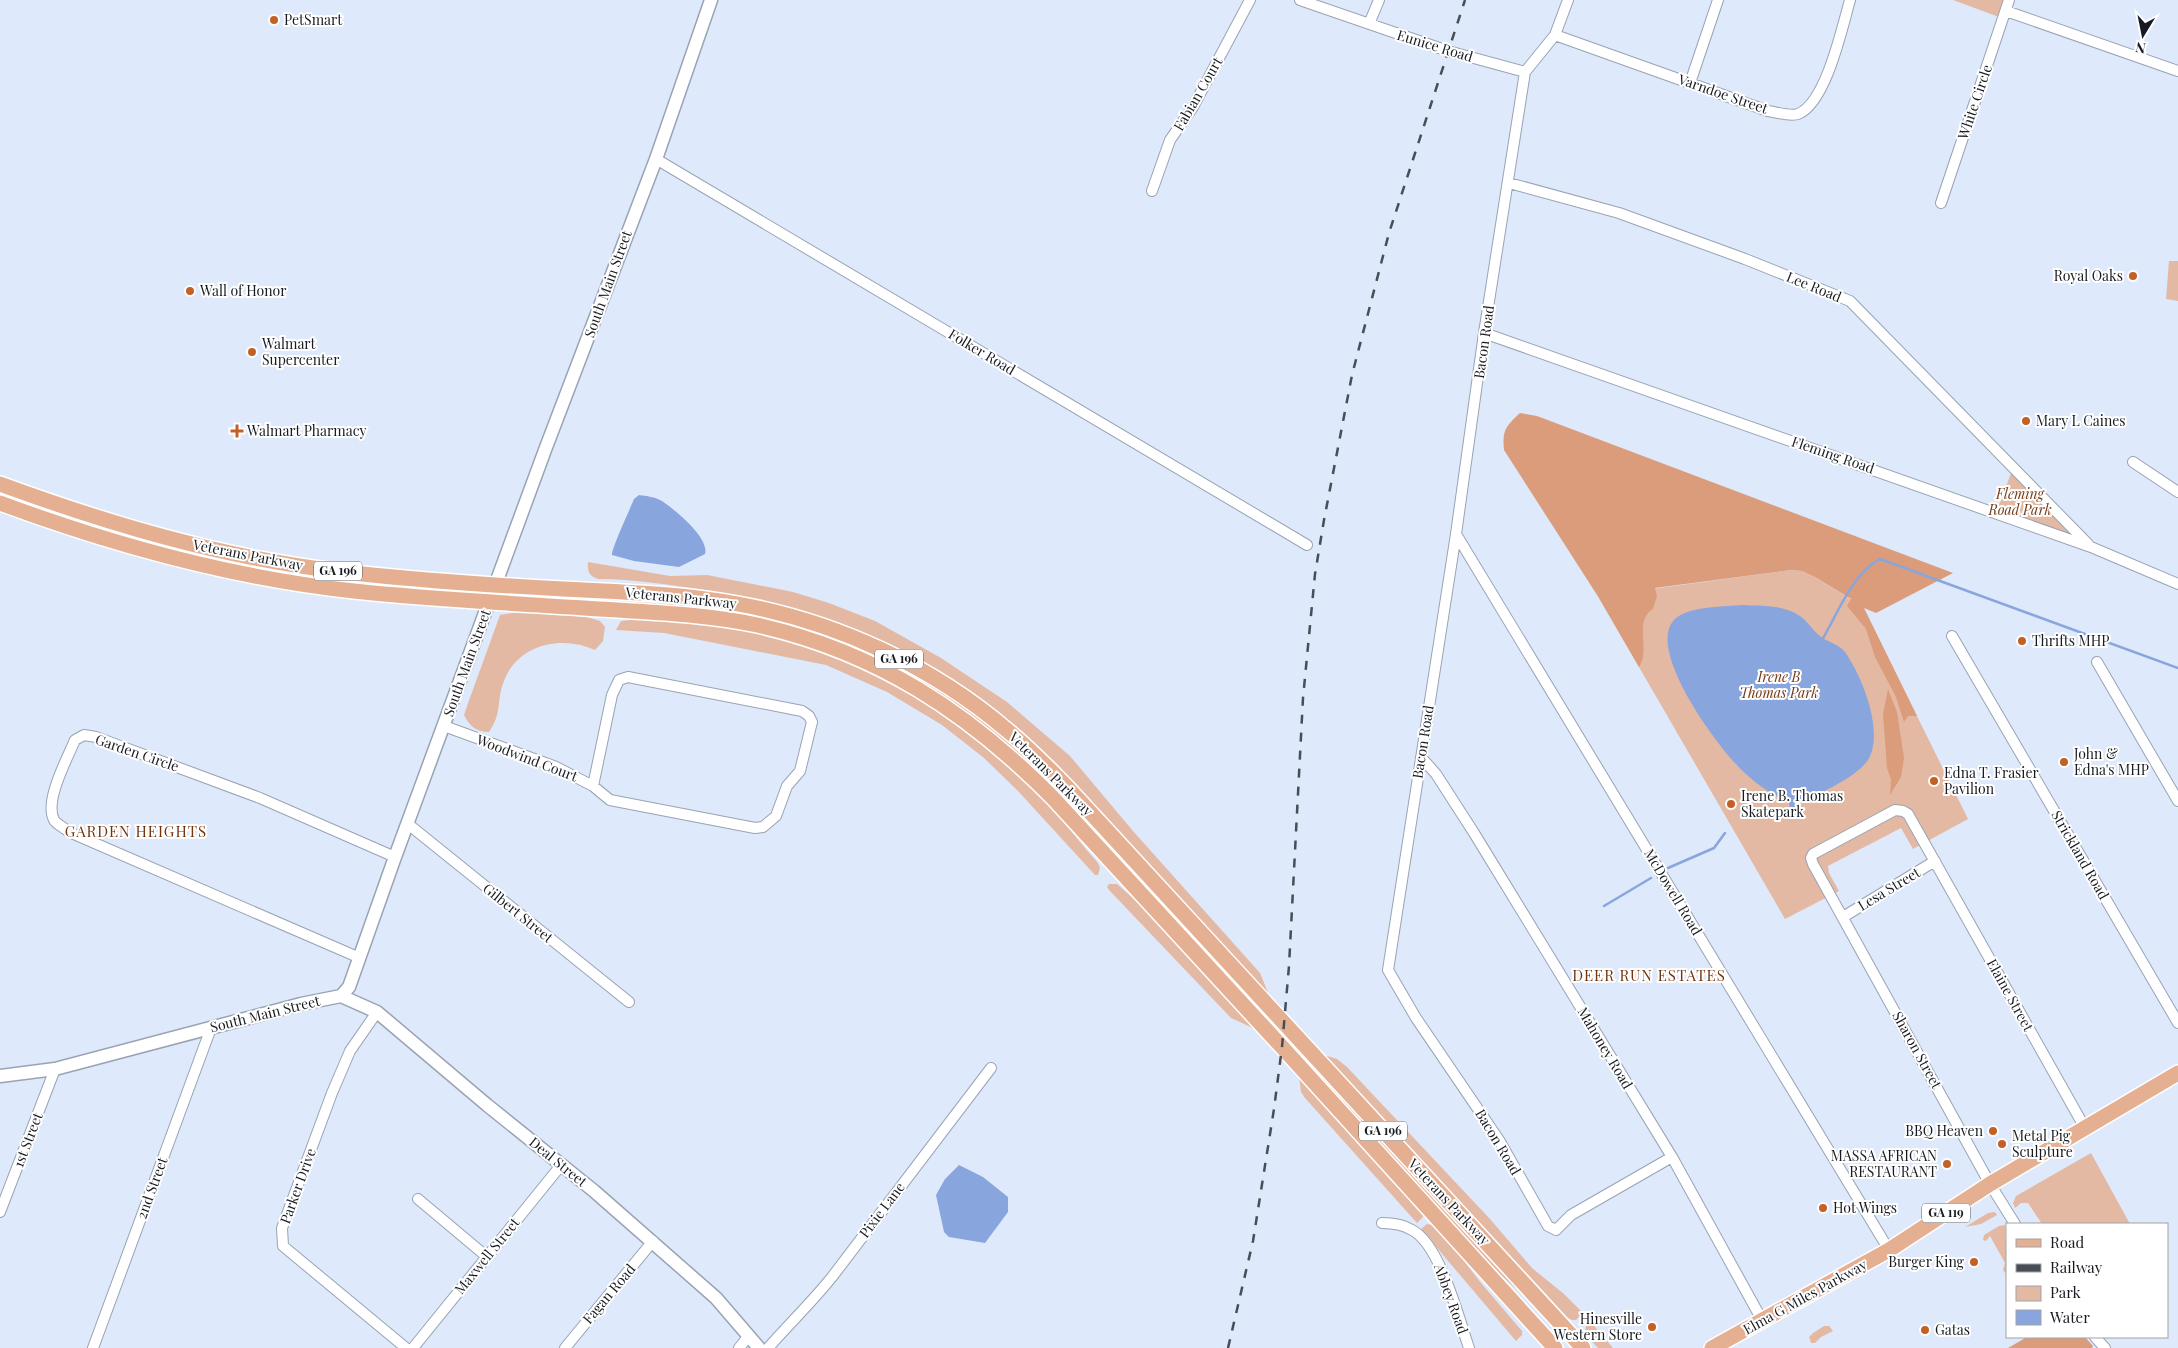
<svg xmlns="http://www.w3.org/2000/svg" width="2178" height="1348" font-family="'Playfair Display',serif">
<rect width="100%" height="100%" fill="#dee9fb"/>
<path fill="#e4b9a4" d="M1953 0H2005L1999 17Z
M2169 261H2178V301L2166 299Z
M2013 468 2080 536 2077 542 1996 513Z
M588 562 670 576 707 575 793 592 829 603 875 621 941 658 1007 702 1070 756 1133 831 1260 973 1269 995 1056 763C1030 739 1004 715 975 694 895 637 801 606 705 590 670 585 634 579 599 579 590 577 587 572 588 562Z
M1791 570 1802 571 1815 577 1863 607 1968 819 1913 849 1901 828 1828 866 1829 873 1839 891 1785 919 1599 598 1601 596 1608 595Z
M636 601C746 600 853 634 945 692 958 700 972 708 983 717 1011 739 1036 766 1061 789L1059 792 980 722 931 689 874 658 637 605Z
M518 612 587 617 600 621 605 627 603 641 595 650C562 635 518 644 504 681 496 700 503 712 489 732 477 732 469 726 464 715L467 706 500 615Z
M648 618C668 620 688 621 708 623 825 638 928 693 1015 769 1045 795 1071 833 1098 863L1100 868 1098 875H1095L1018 791 984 758 942 725 887 692 826 665 664 633 616 630 621 621Z
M1109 884H1117L1134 899 1166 931 1255 1029 1231 1018 1109 890 1107 887Z
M1191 934 1211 952 1278 1025V1029L1275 1031 1189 937Z
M1290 1041H1292L1529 1295 1526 1298 1476 1252 1289 1046Z
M1324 1055 1337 1059 1347 1067 1490 1219 1532 1268 1564 1294 1583 1313 1576 1320H1572L1568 1318Z
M1299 1076 1422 1212 1423 1217 1417 1223 1305 1098 1301 1092Z
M2091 1153 2130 1224H2042L2028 1203H2021L2015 1208 2013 1203 2016 1196Z
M1995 1212 1997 1215 1981 1224 1965 1227 1988 1213Z
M1427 1224 1433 1225 1451 1244 1481 1283 1522 1331V1335L1516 1341 1421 1229Z
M2005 1225 2007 1271 2005 1273 2003 1270 2005 1263 1990 1236 1986 1241 1983 1240 1984 1235 1999 1226Z
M1590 1321 1613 1348H1598L1585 1334 1586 1325Z
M1824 1326H1829L1833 1331 1821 1337 1815 1343H1811L1809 1337 1813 1333Z"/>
<path fill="#db9c7c" d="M1520 413 1537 416 1953 573 1876 613 1864 608 1917 716H1908L1904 722 1896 697 1875 657 1866 629 1847 606 1851 599 1815 577 1802 571 1791 570 1655 588 1657 596 1653 609C1633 621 1651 650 1639 667L1599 598 1504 450C1502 430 1506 426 1520 413Z
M1888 689 1897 712 1904 758 1901 777 1890 795 1891 779 1887 768 1883 714Z
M2027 1337H2085L2093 1346 2092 1348H2008Z"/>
<path fill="#88a6dd" d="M639 495C647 496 655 497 662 501 674 509 710 538 705 554L679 567 634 561 612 555C611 550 630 509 634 499Z
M1743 605C1759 606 1781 605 1795 613 1806 618 1811 629 1820 636 1827 642 1839 644 1845 652 1862 676 1885 732 1868 760 1857 777 1816 796 1797 803L1796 808H1790L1789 803C1775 796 1760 787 1748 776 1722 754 1651 658 1671 624 1682 605 1724 607 1743 605Z
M959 1165 983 1177 1008 1197V1212L985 1243 949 1237 944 1232 936 1195 945 1179Z"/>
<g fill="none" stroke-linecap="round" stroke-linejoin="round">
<path stroke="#88a6dd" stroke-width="2.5" d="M1822 640C1838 613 1852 574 1880 559L2178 668
M1668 868 1714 848 1725 833
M1604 906 1651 878"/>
<defs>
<path id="minor" d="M1300 0 1448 51 1525 72
M2006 11 2178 71
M1369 24 1379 0
M1555 35 1768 111C1776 112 1790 117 1798 114 1826 103 1842 28 1850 0
M1525 72 1484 333 1456 534 1388 970 1416 1018 1499 1140 1548 1226 1556 1230 1571 1215 1672 1157
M1525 72 1555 35 1568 0
M1690 83 1718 0
M656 159 1307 545
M1509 183 1619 213 1745 259 1850 301 2088 544
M1152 191 1170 140 1193 107 1250 0
M1941 203 2009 0
M1484 333 2091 547 2178 584
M2133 462 2178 492
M1456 534 1889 1250
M1952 636 2178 1023
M2097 662 2178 801
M444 726 556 767 593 786 610 800 755 828 763 827 776 816 787 786 800 771 812 722 809 716 802 711 628 677 619 680 612 695 593 786
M1421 757 1436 774 1474 833 1672 1157 1762 1320
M408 824 629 1002
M1843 917 1935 861
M360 958 69 832C65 828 56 824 54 820 44 801 67 759 75 740L84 735 96 737 260 798 395 857
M377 1012 350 1051 332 1093 282 1228 283 1246 406 1348
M418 1199 486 1256
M0 1212 55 1069
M1382 1223C1391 1223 1404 1225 1412 1230 1440 1244 1459 1319 1469 1348
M2015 1224 1990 1184 1813 864 1811 858 1813 854 1895 810 1903 811 1908 814 2085 1128
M2095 1337 2105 1348
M93 1348 211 1028
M413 1348 562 1164
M565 1348 653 1241
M739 1348 748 1337
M768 1348C789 1324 812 1302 832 1277L991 1068"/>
<path id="tertiary" d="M341 996 377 1012 487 1105 594 1191 716 1298 759 1348
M0 1076 55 1069 301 1004 341 996 349 987 395 857 545 450 656 159 711 0"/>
<path id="primary" d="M0 484C109 524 220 557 336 571 411 580 487 585 563 589 621 592 680 593 738 604 837 622 932 666 1008 731 1029 748 1047 767 1066 786L1583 1348
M0 503C113 545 233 578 354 591 430 599 507 603 584 608 642 612 699 613 757 625 877 652 968 712 1053 798L1282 1047 1555 1348
M1712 1348 1889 1250 1990 1184 2178 1073"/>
</defs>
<use href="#minor" stroke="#99a3b4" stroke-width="12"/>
<use href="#tertiary" stroke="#99a3b4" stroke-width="15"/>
<use href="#primary" stroke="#fff" stroke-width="18"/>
<use href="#minor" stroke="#fff" stroke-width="10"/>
<use href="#tertiary" stroke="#fff" stroke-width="12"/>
<use href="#primary" stroke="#e5af92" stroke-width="15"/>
<path stroke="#484d56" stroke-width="2.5" stroke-dasharray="9 9" stroke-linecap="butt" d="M1228 1348 1253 1241 1274 1109 1282 1047 1289 966 1303 698 1315 574 1324 520 1352 375 1389 233 1465 0"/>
</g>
<g fill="#c36025" stroke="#fff" stroke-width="2">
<circle cx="274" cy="20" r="5"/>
<circle cx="2133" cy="276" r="5"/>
<circle cx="190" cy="291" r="5"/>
<circle cx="252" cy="352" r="5"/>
<circle cx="2026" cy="421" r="5"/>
<path d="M234.5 423.5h5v5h5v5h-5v5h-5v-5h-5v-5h5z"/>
<circle cx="2022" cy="641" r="5"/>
<circle cx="2064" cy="762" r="5"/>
<circle cx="1934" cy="781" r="5"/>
<circle cx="1731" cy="804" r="5"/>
<circle cx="1993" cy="1131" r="5"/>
<circle cx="2002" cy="1144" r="5"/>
<circle cx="1947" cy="1164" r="5"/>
<circle cx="1823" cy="1208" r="5"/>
<circle cx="1974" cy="1262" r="5"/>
<circle cx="1652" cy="1327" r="5"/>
<circle cx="1925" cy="1330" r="5"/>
</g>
<g text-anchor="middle" stroke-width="4" stroke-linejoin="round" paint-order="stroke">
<g fill="#fff" stroke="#5d5f64" stroke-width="1">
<rect x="314" y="561.5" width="48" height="19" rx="4"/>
<rect x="875" y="649.5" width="48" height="19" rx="4"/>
<rect x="1359" y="1121.5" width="48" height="19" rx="4"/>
<rect x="1922" y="1203.5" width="48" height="19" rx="4"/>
</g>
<g font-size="12" font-weight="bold" fill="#171a21">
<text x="338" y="575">GA 196</text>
<text x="899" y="663">GA 196</text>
<text x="1383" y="1135">GA 196</text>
<text x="1946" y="1217">GA 119</text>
</g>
<g font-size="14" fill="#171a21" stroke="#fff" text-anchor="start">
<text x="284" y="25">PetSmart</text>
<text x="2123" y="281" text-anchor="end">Royal Oaks</text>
<text x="200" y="296">Wall of Honor</text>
<text x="262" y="349">Walmart<tspan x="262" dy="16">Supercenter</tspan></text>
<text x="2036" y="426">Mary L Caines</text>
<text x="247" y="436">Walmart Pharmacy</text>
<text x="2032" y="646">Thrifts MHP</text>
<text x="2074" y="759">John &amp;<tspan x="2074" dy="16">Edna's MHP</tspan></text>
<text x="1944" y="778">Edna T. Frasier<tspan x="1944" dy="16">Pavilion</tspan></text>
<text x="1741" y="801">Irene B. Thomas<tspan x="1741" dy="16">Skatepark</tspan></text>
<text x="1983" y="1136" text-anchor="end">BBQ Heaven</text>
<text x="2012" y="1141">Metal Pig<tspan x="2012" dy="16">Sculpture</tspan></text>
<text x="1937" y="1161" text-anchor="end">MASSA AFRICAN<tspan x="1937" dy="16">RESTAURANT</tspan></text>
<text x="1833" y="1213">Hot Wings</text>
<text x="1964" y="1267" text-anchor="end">Burger King</text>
<text x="1642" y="1324" text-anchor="end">Hinesville<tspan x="1642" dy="16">Western Store</tspan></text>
<text x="1935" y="1335">Gatas</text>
</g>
<g font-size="14" fill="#171a21" stroke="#fff">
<text transform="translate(1435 46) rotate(17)" y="5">Eunice Road</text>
<text transform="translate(1198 94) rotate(-60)" y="5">Fabian Court</text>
<text transform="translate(1723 94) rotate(19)" y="5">Varndoe Street</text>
<text transform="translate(1975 102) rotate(-71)" y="5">White Circle</text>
<text transform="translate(608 284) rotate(-70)" y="5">South Main Street</text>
<text transform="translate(1814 287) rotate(22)" y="5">Lee Road</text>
<text transform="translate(1484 342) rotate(-82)" y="5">Bacon Road</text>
<text transform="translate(982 352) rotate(31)" y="5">Folker Road</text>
<text transform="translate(1833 455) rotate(19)" y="5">Fleming Road</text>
<text transform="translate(248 555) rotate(11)" y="5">Veterans Parkway</text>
<text transform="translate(681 598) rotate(6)" y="5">Veterans Parkway</text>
<text transform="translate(467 663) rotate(-70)" y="5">South Main Street</text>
<text transform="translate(1423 742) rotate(-81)" y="5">Bacon Road</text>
<text transform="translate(137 753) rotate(19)" y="5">Garden Circle</text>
<text transform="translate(527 758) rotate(21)" y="5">Woodwind Court</text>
<text transform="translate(1051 774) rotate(45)" y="5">Veterans Parkway</text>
<text transform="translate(2080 855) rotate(60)" y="5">Strickland Road</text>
<text transform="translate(1889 889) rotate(-31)" y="5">Lesa Street</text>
<text transform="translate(1673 892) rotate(59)" y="5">McDowell Road</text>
<text transform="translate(518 913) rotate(39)" y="5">Gilbert Street</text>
<text transform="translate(2010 995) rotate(61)" y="5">Elaine Street</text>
<text transform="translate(265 1014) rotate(-14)" y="5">South Main Street</text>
<text transform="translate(1605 1048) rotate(59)" y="5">Mahoney Road</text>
<text transform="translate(1917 1050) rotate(61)" y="5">Sharon Street</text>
<text transform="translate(28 1140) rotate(-69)" y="5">1st Street</text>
<text transform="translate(1498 1142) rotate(59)" y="5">Bacon Road</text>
<text transform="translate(558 1162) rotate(39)" y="5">Deal Street</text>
<text transform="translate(298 1186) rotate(-70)" y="5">Parker Drive</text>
<text transform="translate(152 1188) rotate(-70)" y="5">2nd Street</text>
<text transform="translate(1449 1202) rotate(47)" y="5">Veterans Parkway</text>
<text transform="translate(882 1210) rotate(-53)" y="5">Pixie Lane</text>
<text transform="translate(487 1256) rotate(-51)" y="5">Maxwell Street</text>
<text transform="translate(609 1294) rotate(-50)" y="5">Fagan Road</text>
<text transform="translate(1805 1297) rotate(-29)" y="5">Elma G Miles Parkway</text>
<text transform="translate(1451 1299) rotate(70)" y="5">Abbey Road</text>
</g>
<g font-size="14" font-style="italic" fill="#753b19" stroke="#fff">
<text x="2020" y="499">Fleming<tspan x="2020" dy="16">Road Park</tspan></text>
<text x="1779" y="682">Irene B<tspan x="1779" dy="16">Thomas Park</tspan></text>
</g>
<g font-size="15" letter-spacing="1" fill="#72340d" stroke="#fff">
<text x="136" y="837">GARDEN HEIGHTS</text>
<text x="1649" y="981">DEER RUN ESTATES</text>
</g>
</g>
<rect x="2006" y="1223" width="162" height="115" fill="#ffffff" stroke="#a2a3a6"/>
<rect x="2016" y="1239" width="25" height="8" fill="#e5af92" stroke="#a2a3a6"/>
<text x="2050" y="1248" font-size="15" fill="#171a21">Road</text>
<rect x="2016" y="1264" width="25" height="8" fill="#484d56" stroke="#a2a3a6"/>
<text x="2050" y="1273" font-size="15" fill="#171a21">Railway</text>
<rect x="2016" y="1286" width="25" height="15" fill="#e4b9a4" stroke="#a2a3a6"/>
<text x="2050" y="1298" font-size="15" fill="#171a21">Park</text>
<rect x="2016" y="1310" width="25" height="15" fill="#88a6dd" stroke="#a2a3a6"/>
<text x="2050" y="1323" font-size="15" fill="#171a21">Water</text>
<g transform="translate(2143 35) rotate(190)" stroke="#ffffff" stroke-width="4" paint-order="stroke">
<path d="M0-4L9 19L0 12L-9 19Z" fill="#171a21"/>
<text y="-8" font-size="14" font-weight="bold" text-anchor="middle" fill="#171a21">N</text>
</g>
</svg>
